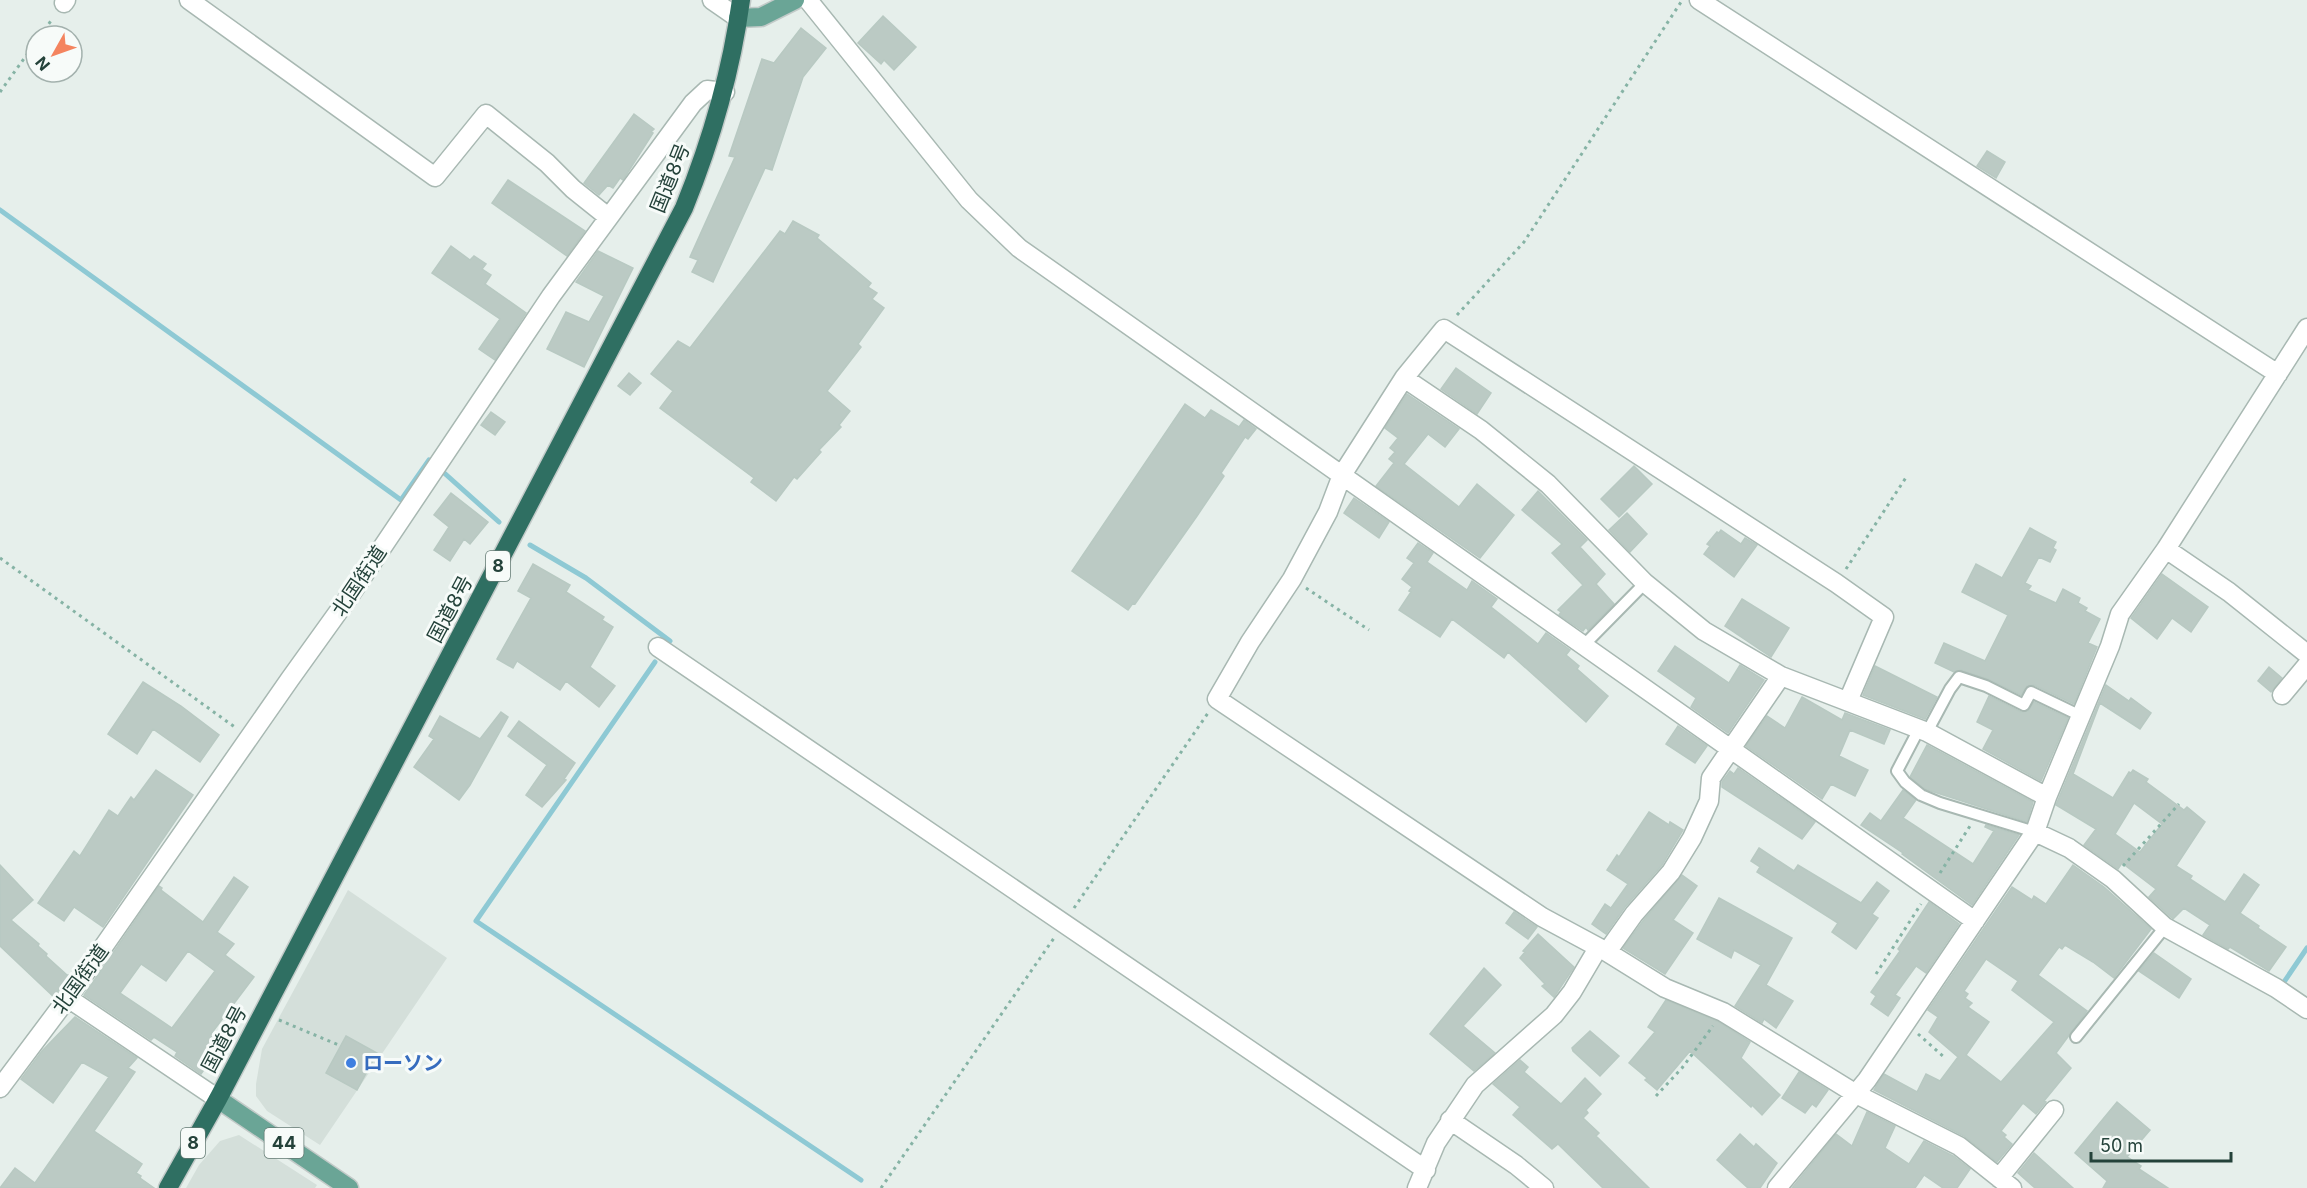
<svg xmlns="http://www.w3.org/2000/svg" width="2307" height="1188" font-family="Inter,'Noto Sans JP',sans-serif">
<rect width="100%" height="100%" fill="#e6efeb"/>
<path fill="#d4dfda" d="M348 890 447 958 320 1145 267 1111 256 1096V1084L262 1049Z
M239 1135 317 1185 315 1188H186L199 1165 220 1141Z"/>
<g fill="none" stroke-linecap="round" stroke-linejoin="round">
<path stroke="#8ec9d4" stroke-width="5" d="M0 210 401 500 429 460
M442 471 499 522
M530 545 586 578 670 641
M655 662 476 921 861 1180
M2282 985 2307 948"/>
</g>
<path fill="#bbcac4" stroke="#b8c9c2" stroke-width="1.5" fill-rule="evenodd" d="M883 16 916 47 894 70 884 60 881 64 858 43Z
M801 28 826 48 803 77 772 170 765 168 713 282 692 272 698 260 690 257 735 157 729 156 762 59 774 63Z
M634 114 654 129 651 132 653 133 623 180 620 178 613 188 608 185 599 195 584 183Z
M1987 151 2005 162 1996 178 1977 166Z
M508 180 585 231 567 256 492 203Z
M793 221 819 235 817 238 871 283 868 287 877 293 872 299 884 308 858 344 861 347 827 391 850 411 839 425 841 427 819 450 821 452 797 479 794 477 776 501 751 482 754 478 660 408 673 391 651 374 678 341 690 348 780 231 785 234Z
M451 246 470 260 474 256 486 264 482 269 491 275 485 284 526 313 495 360 479 349 500 319 432 273Z
M598 251 633 268 584 367 547 349 566 312 589 322 604 296 576 282Z
M1456 368 1491 393 1477 414 1441 389Z
M629 373 641 383 630 395 618 386Z
M1407 394 1459 429 1445 447 1428 434 1404 464 1459 507 1477 484 1514 515 1480 558 1376 486 1394 463 1389 459 1395 452 1390 448 1398 438 1385 428Z
M1185 404 1205 418 1211 410 1239 427 1244 420 1256 429 1248 439 1245 437 1221 473 1224 476 1197 516 1135 604 1133 603 1128 610 1072 571Z
M491 412 505 422 495 435 481 425Z
M1634 466 1652 484 1619 517 1601 499Z
M1538 491 1587 540 1580 547 1605 574 1596 584 1614 604 1588 630 1586 627 1583 631 1559 615 1561 612 1558 610 1583 585 1552 553 1562 544 1522 510Z
M451 493 488 522 470 544 464 539 450 561 434 550 449 527 434 515Z
M1354 498 1389 522 1379 538 1344 513Z
M1627 513 1647 534 1630 552 1609 530Z
M2030 528 2056 542 2053 548 2056 550 2050 562 2039 557 2025 583 2031 586 2028 590 2056 603 2063 589 2080 598 2078 603 2087 608 2085 611 2100 619 2088 643 2097 647 2074 704 2034 685 2027 686 2021 695 1988 679 1961 670 1954 672 1935 663 1944 643 1985 661 2008 615 1962 592 1976 564 2002 578Z
M1721 530 1741 544 1745 538 1757 545 1734 577 1704 554 1710 546 1707 544 1717 532 1719 533Z
M1418 543 1433 553 1427 562 1467 590 1472 581 1497 599 1491 607 1538 644 1546 633 1570 650 1566 655 1579 666 1577 669 1608 696 1586 722 1508 652 1504 658 1452 619 1440 637 1399 610 1411 592 1409 591 1412 587 1402 579 1414 563 1407 558Z
M533 564 570 585 566 592 604 617 602 620 613 627 590 667 615 686 599 707 566 681 560 690 517 661 513 668 497 659 531 598 518 591Z
M2162 574 2208 607 2191 632 2172 618 2157 639 2131 618Z
M1742 599 1789 628 1771 657 1725 626Z
M1675 646 1729 683 1740 665 1764 680 1728 733 1691 707 1696 698 1658 671Z
M1875 666 1937 697 1925 719 1863 695Z
M2269 667 2282 678 2271 692 2258 681Z
M143 682 181 706 219 735 200 762 153 729 137 754 108 734Z
M2106 685 2129 701 2131 698 2151 713 2140 729 2100 703 2073 774 2113 798 2129 772 2131 773 2133 770 2148 779 2146 782 2184 810 2187 807 2205 822 2176 866 2192 876 2190 879 2225 902 2244 874 2259 885 2240 913 2259 926 2258 928 2286 947 2269 971 2230 947 2228 949 2203 935 2210 925 2184 908 2173 919 2172 918 2149 897 2156 889 2122 863 2118 869 2084 845 2096 829 2056 805ZM2134 803 2162 824 2140 852 2115 834Z
M1989 696 2021 712 2028 711 2034 702 2068 718 2041 781 1983 749 1993 730 1977 722Z
M1802 697 1842 720 1845 713 1890 730 1884 744 1850 730 1839 756 1868 770 1855 796 1831 784 1822 799 1746 746 1767 716 1785 728Z
M501 712 508 717 470 785 459 800 414 767 434 739 429 736 440 716 480 739Z
M519 721 575 763 564 779 566 780 542 807 526 795 547 765 508 736Z
M1678 726 1707 746 1695 763 1666 744Z
M1927 745 2033 802 2027 822 1925 789 1910 777Z
M1738 768 1815 822 1802 839 1722 787V782L1730 771 1734 774Z
M156 770 193 795 103 927 74 907 64 921 38 903 74 851 80 856 109 810 118 816 131 797 134 800Z
M1903 790 1916 800 1903 818 1973 864 1994 831 1985 827 1986 825 2019 835 1972 905 1902 854 1903 853 1861 825 1870 813 1881 821Z
M1649 812 1669 825 1670 822 1683 830 1662 865 1625 907 1606 934 1592 924 1605 904 1611 908 1628 884 1607 870 1617 855 1619 857Z
M1759 848 1794 871 1798 865 1861 903 1877 882 1889 891 1872 914 1878 918 1856 949 1832 932 1838 923 1757 872 1760 867 1751 861Z
M0 865 33 900 11 920 39 944 38 946 47 954 46 956 67 975H70L54 997 0 946Z
M2073 865 2104 887 2151 929 2114 978 2093 962 2065 945 2062 949 2059 947 2038 975 2087 1011 2056 1053 2071 1068 2044 1101 2046 1102 2036 1114 2023 1103 2001 1131 2006 1135 2004 1137 2012 1144 1997 1162 1964 1136 1874 1090 1884 1074 1917 1092 1926 1074 1940 1081 1958 1057 1929 1032 1938 1017 1928 1010 2012 887 2032 900 2034 896 2046 904ZM1986 959 2018 981 2012 990 2054 1022 2001 1082 1966 1055 1989 1022 1968 1007 1972 1003 1965 998 1968 994 1964 991Z
M1682 875 1697 886 1673 920 1693 933 1665 974 1623 948 1643 921Z
M234 877 248 887 217 932 234 944 225 955 254 977 211 1034 216 1038 213 1042 220 1047 201 1074 175 1056 177 1052 154 1037 151 1040 84 995 159 886 162 888 161 890 203 922ZM188 951 215 971 172 1028 120 993 141 964 166 981Z
M1719 898 1792 938 1766 985 1793 1001 1776 1028 1764 1019 1762 1023 1735 1006 1761 965 1734 950 1731 958 1697 939Z
M1929 902 1959 924 1926 973 1916 966 1895 995 1900 998 1888 1016 1871 1004 1876 996 1871 992 1900 951 1898 949Z
M1514 912 1537 927 1528 939 1506 923Z
M1538 934 1574 967 1554 997 1542 986 1545 984 1520 958 1525 952 1523 951Z
M2154 953 2191 979 2179 998 2139 971Z
M1484 968 1501 985 1463 1026 1495 1053 1474 1071 1430 1034Z
M1666 1000 1719 1022 1750 1042 1741 1058 1780 1095 1762 1115 1752 1105 1751 1107 1690 1051 1657 1090 1645 1080 1647 1078 1629 1063 1655 1032 1648 1027Z
M75 1017 137 1058 128 1068 135 1072 94 1131 142 1164 136 1173 141 1176 140 1178 154 1188H0L15 1168 35 1183 109 1077 82 1062 53 1103 21 1079 42 1051Z
M1590 1031 1619 1056 1600 1076 1573 1051 1572 1048Z
M346 1036 377 1053 357 1090 326 1073Z
M1520 1060 1528 1067 1524 1072 1561 1104 1585 1078 1601 1094 1586 1110 1588 1113 1583 1118 1599 1133 1596 1136 1649 1188H1603L1558 1144 1552 1149 1513 1115 1520 1107 1493 1084Z
M1799 1072 1828 1090 1816 1107 1812 1104 1805 1113 1782 1098Z
M2117 1102 2150 1130 2127 1157 2141 1166 2139 1169 2168 1188H2103L2107 1181 2075 1153Z
M1867 1112 1895 1126 1885 1148 1909 1164 1924 1141 1953 1156 1970 1169 1957 1188H1943L1924 1175 1915 1188H1792L1836 1134 1852 1146Z
M1740 1134 1754 1147 1756 1144 1777 1163 1760 1188H1748L1717 1160Z
M2034 1153 2073 1188H2035L2018 1173Z"/>
<g fill="none" stroke-linecap="round" stroke-linejoin="round">
<defs>
<path id="lane" d="M1584 645 1645 583
M1919 729 1897 771 1905 782 1921 795 1940 803 2035 832
M1927 732 1950 689 1959 677 1986 686 2024 705 2031 692 2081 716
M2076 1037 2165 927"/>
<path id="street" d="M189 0 435 177 486 114 547 163 573 189 608 217
M712 0 738 18
M808 0 969 200 1019 248 1975 921
M1699 0 2278 374
M64 3 66 0
M1404 378 1481 430 1548 484 1645 583 1704 631 1781 676 1927 732 2047 797
M2166 549 2229 592 2307 654
M658 647 1426 1170
M2282 695 2307 665
M1848 701 1884 617 1836 583 1444 329 1404 378 1342 475 1328 512 1292 579 1250 642 1217 699 1542 917 1607 952 1665 988 1723 1012 1856 1094 1959 1146 2012 1188
M2035 832 2069 848 2113 879 2165 927 2276 988 2307 1009
M1607 952 1634 914 1671 872 1692 838 1709 801 1711 778 1781 676
M68 998 218 1099
M0 1088 69 996 290 679 351 594 551 296 693 103 707 90 725 92
M1450 1120 1516 1165 1544 1188
M1999 1178 2054 1110
M1417 1188 1436 1143 1475 1085 1554 1015 1572 992 1598 948
M1777 1188 1867 1080 2035 832 2047 797 2110 646 2120 614 2166 549 2307 328"/>
<path id="primary" d="M738 18 761 17 795 0
M218 1099 349 1188"/>
<path id="highway" d="M168 1188 218 1099 684 208C712 139 731 74 741 0"/>
</defs>
<use href="#lane" stroke="#a8b8b2" stroke-width="14"/>
<use href="#street" stroke="#a8b8b2" stroke-width="21"/>
<use href="#primary" stroke="#c2cac8" stroke-width="21"/>
<use href="#highway" stroke="#c2cac8" stroke-width="21"/>
<path stroke="#86b3a5" stroke-width="3" stroke-dasharray="3 4.5" stroke-linecap="butt" d="M40 36 53 18
M0 92 36 42
M1457 315 1524 242 1681 2
M0 558 236 728
M1846 569 1907 476
M1306 588 1369 630
M2123 866 2179 804
M1940 873 1970 826
M1074 908 1208 713
M1876 974 1921 904
M279 1020 341 1046
M1918 1034 1945 1058
M1656 1096 1682 1068 1713 1026
M881 1188 1054 938"/>
<use href="#lane" stroke="#fff" stroke-width="10"/>
<use href="#street" stroke="#fff" stroke-width="18"/>
<use href="#primary" stroke="#6aa596" stroke-width="18"/>
<use href="#highway" stroke="#2f6f62" stroke-width="18"/>
</g>
<circle fill="#3f7fe0" stroke="#f7fbf9" stroke-width="2" cx="351" cy="1063" r="6"/>
<g text-anchor="middle" stroke-width="6" stroke-linejoin="round" paint-order="stroke">
<g fill="#f7fbf9" stroke="#637a73" stroke-width="1.5">
<rect x="486" y="551" width="24" height="30" rx="4.5"/>
<rect x="181" y="1128" width="24" height="30" rx="4.5"/>
<rect x="264.5" y="1128" width="39" height="30" rx="4.5"/>
</g>
<g font-size="18" font-weight="bold" fill="#24423a">
<text x="498" y="572">8</text>
<text x="193" y="1149">8</text>
<text x="284" y="1149">44</text>
</g>
<g font-size="20" fill="#24423a" stroke="#f7fbf9">
<text transform="translate(670 178) rotate(-68)" y="7">国道8号</text>
<text transform="translate(359 581) rotate(-56)" y="7">北国街道</text>
<text transform="translate(450 609) rotate(-62)" y="7">国道8号</text>
<text transform="translate(80 979) rotate(-54)" y="7">北国街道</text>
<text transform="translate(224 1039) rotate(-62)" y="7">国道8号</text>
</g>
<g font-size="20" font-weight="bold" fill="#366cbe" stroke="#f7fbf9" text-anchor="start">
<text x="363" y="1070">ローソン</text>
</g>
</g>
<g transform="translate(54 54) rotate(230)"><circle r="28" fill="#f7fbf9" stroke="#a3b1ad" stroke-width="1.5"/>
<path d="M0-4.5L10 22L0 15L-10 22Z" fill="#f4845f"/>
<text y="-9" font-size="16" font-weight="bold" text-anchor="middle" fill="#24423a">N</text>
</g>
<path d="M2091 1152v9h140v-9" fill="none" stroke="#24423a" stroke-width="3"/>
<text x="2100" y="1152" font-size="18" fill="#24423a" stroke="#f7fbf9" stroke-width="4.5" paint-order="stroke">50 m</text>
</svg>
